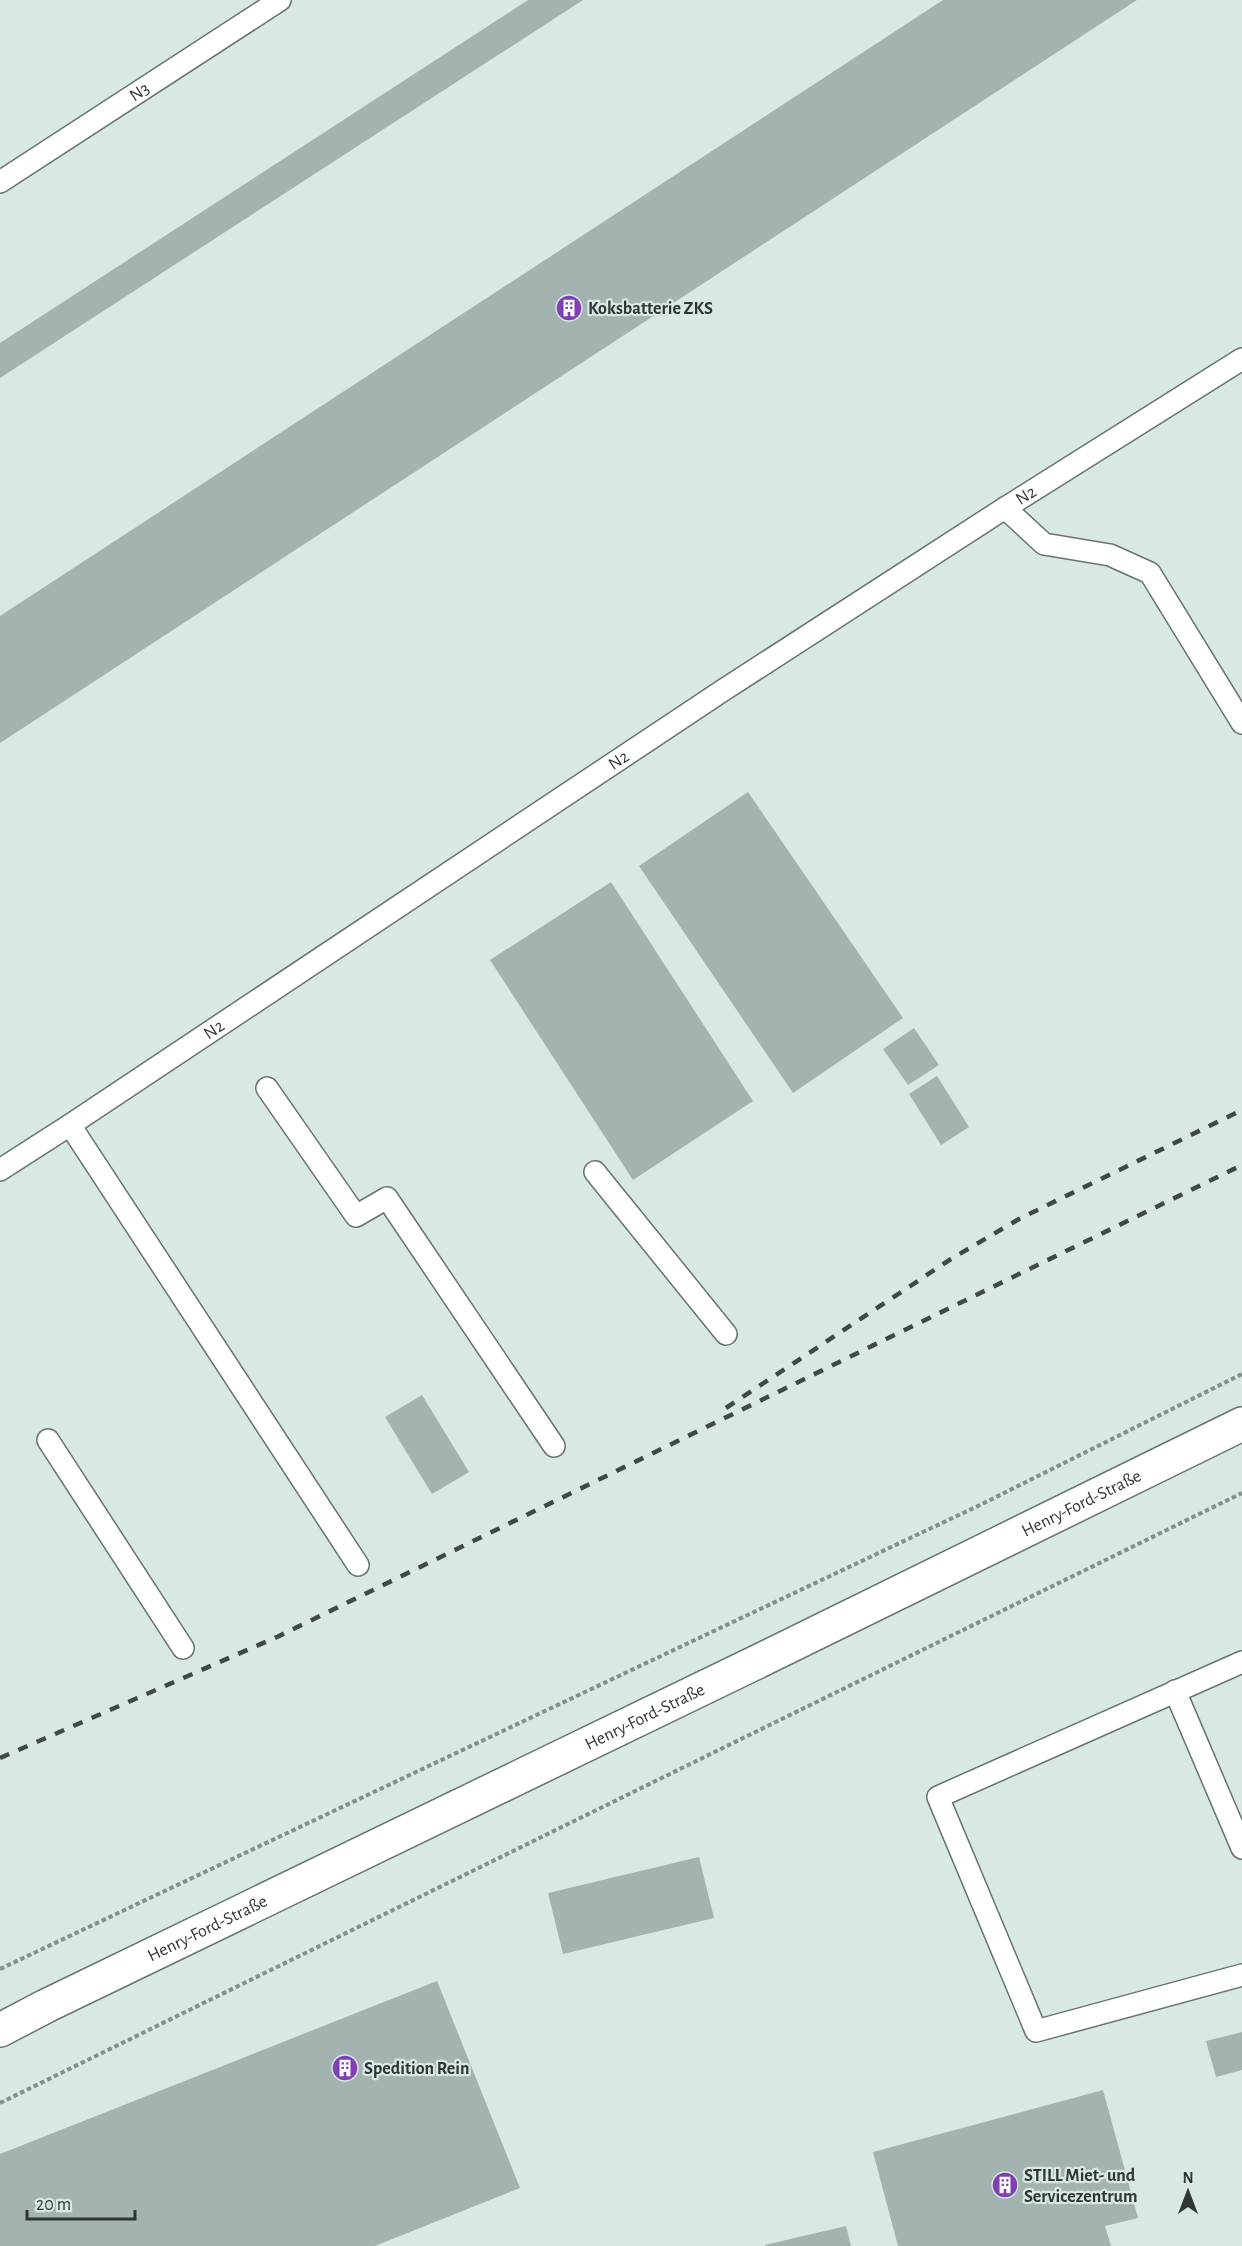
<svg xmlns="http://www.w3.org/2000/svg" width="1242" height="2246" font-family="'Alegreya Sans',sans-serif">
<rect width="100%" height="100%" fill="#d8e9e5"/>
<path fill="#a3b4b0" d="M528 0H583L0 378V343Z
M943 0H1137L0 743V616Z
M748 792 903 1018 793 1093 639 866Z
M611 882 753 1101 633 1180 490 960Z
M914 1028 939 1065 908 1085 883 1049Z
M937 1076 969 1127 941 1145 909 1094Z
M422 1395 469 1472 432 1494 385 1417Z
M699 1857 714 1918 563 1954 548 1893Z
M437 1981 520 2188 375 2246H0V2154Z
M1242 2032V2070L1216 2077 1206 2041Z
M1103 2090 1138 2218 1105 2226 1111 2246H898L873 2152Z
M846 2226 851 2246H765V2245Z"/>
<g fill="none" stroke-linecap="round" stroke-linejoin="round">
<defs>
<g id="lane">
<path id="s1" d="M0 182 280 0"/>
<path d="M1005 508 1044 544 1110 555 1150 573 1242 723"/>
<path d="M267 1088 356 1216 387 1198 554 1446"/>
<path d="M70 1125 358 1565"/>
<path id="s2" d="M0 1170 70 1125 722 691 1005 508 1242 359"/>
<path d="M595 1172 726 1334"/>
<path d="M48 1440 183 1648"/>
<path d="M1242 1662 938 1797 1036 2031 1242 1975"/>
<path d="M1175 1691 1242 1848"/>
</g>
<g id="secondary">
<path id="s3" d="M0 2030 46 2006 759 1661 1242 1424"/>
</g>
</defs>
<use href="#lane" stroke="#657470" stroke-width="24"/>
<use href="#secondary" stroke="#657470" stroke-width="36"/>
<path stroke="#838f8c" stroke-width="4" stroke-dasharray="4.5 3" stroke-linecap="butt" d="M0 1969 980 1505 1242 1374
M0 2103 1242 1493"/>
<use href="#lane" stroke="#fff" stroke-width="21"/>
<use href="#secondary" stroke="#fff" stroke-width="33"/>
<path stroke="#414947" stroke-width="4.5" stroke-dasharray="10 10" stroke-linecap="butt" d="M726 1408 951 1259 1019 1219 1242 1110
M0 1758 277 1637 1242 1165"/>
</g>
<defs>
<symbol id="building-disc" viewBox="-11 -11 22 22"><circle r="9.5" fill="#823fb3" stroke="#d8e9e5"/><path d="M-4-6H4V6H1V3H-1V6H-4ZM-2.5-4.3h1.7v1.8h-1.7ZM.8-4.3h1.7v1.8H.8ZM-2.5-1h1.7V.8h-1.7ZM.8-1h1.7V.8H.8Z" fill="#fff"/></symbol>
</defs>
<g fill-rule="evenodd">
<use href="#building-disc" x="554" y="293" width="30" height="30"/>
<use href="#building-disc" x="330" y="2053" width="30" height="30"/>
<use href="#building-disc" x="990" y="2170" width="30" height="30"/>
</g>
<g text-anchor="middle" stroke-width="4.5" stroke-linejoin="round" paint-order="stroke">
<g font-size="18" fill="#2f3635" stroke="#d8e9e5">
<text dy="6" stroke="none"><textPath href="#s1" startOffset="166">N3</textPath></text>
<text dy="6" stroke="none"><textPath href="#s2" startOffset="1228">N2</textPath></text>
<text dy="6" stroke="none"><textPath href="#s2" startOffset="742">N2</textPath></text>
<text dy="6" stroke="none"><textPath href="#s2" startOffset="256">N2</textPath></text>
<text dy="6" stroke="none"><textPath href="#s3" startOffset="1203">Henry-Ford-Straße</textPath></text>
<text dy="6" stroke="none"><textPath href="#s3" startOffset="717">Henry-Ford-Straße</textPath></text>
<text dy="6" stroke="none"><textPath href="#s3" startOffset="231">Henry-Ford-Straße</textPath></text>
</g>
<g font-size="18" font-weight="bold" fill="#2f3635" stroke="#d8e9e5" text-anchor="start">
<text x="588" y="314">Koksbatterie ZKS</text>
<text x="364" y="2074">Spedition Rein</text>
<text x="1024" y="2181">STILL Miet- und<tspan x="1024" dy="21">Servicezentrum</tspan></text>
</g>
</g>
<g transform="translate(1188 2192)" stroke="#d8e9e5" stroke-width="4.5" paint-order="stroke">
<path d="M0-4.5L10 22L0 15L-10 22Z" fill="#2f3635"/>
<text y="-9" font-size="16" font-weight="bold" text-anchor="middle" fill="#2f3635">N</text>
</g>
<path d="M27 2210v9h108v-9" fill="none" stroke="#2f3635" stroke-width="3"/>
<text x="36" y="2210" font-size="18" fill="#2f3635" stroke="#d8e9e5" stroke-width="4.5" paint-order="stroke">20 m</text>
</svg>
